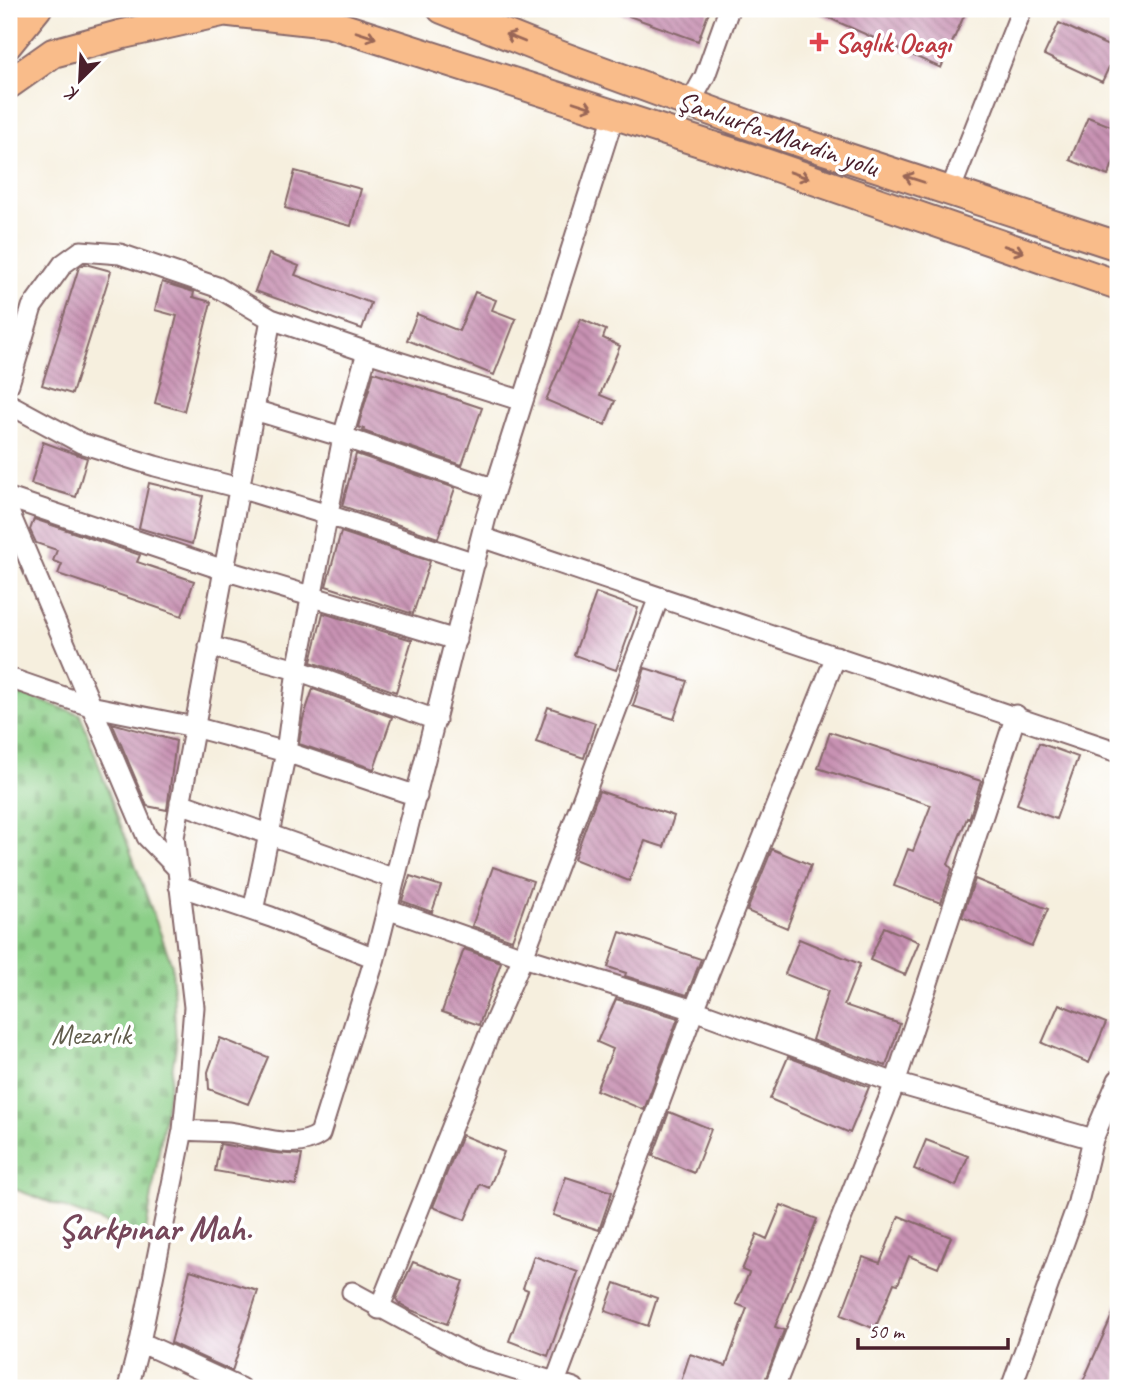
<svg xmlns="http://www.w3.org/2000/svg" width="1127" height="1397" font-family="Caveat,sans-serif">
<defs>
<pattern id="cemetery-stones" width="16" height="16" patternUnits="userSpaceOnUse" patternTransform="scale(1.75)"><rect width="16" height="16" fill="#8ccf88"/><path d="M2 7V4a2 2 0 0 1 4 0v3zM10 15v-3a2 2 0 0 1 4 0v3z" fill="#7ab176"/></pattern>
<pattern id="building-back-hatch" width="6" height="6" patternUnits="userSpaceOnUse" patternTransform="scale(1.75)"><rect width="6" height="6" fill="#c892b3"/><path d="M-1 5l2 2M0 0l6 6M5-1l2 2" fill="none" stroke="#a47792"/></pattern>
</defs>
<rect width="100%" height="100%" fill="#fff"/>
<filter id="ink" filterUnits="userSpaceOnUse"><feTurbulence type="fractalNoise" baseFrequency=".0143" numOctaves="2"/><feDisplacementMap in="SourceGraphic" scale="14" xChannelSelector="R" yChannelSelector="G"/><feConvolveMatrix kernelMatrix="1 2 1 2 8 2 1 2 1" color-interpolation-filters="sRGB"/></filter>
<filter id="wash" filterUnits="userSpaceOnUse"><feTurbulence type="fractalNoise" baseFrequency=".00686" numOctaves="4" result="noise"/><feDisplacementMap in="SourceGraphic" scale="28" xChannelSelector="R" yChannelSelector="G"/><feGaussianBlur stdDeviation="1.57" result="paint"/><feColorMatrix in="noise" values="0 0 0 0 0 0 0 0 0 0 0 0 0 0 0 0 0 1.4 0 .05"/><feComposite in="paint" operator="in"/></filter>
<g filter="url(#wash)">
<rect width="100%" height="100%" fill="#f6efde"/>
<path fill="url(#cemetery-stones)" stroke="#6b775a" stroke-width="2" d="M9 690 80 714 172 965 176 1046 145 1238 9 1187Z"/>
<g id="blocks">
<path fill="url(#building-back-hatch)" d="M616 9H710L698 41 615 11Z
M809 9H967L941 68Z
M1059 23 1117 50 1102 82 1044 55Z
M1088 117 1118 129V151L1108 176 1070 160Z
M295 171 361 189 351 226 285 208Z
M269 254 299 266 295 275 371 303 362 329 255 291Z
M85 264 111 271 72 394 42 385 79 267Z
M162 282 194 292 193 297 211 302 184 411 155 403 177 316 155 310Z
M475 292 496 300 492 310 516 319 494 375 407 340 417 314 459 331Z
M581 319 606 330 603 338 620 346 600 395 615 401 605 425 546 400Z
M374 372 482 408 462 465 363 431 364 429 358 427Z
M43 442 87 458 76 497 31 484Z
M356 454 455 488 438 538 342 506Z
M149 483 203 496 192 544 139 528Z
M34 519 140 555 137 562 194 581 182 616 58 574 62 564 53 561 57 550 36 543 30 530Z
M341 532 430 561 413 614 326 586Z
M596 593 638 608 616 670 574 655Z
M323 613 412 640 396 692 311 662Z
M645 668 687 681 674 719 633 706Z
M313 689 392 717 374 769 299 744 303 719Z
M548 707 595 723 584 758 536 742Z
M112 723 176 741 167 810 147 806Z
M830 732 981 781 969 819 967 818 948 864 952 869 941 903 894 886 908 849 913 851 931 805 818 768Z
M1039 743 1078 757 1056 819 1017 804Z
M599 791 674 816 664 847 645 841 629 881 574 859Z
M772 849 811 865 787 928 747 911Z
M493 867 533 881 512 940 472 926Z
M410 876 441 886 432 912 402 901Z
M975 879 1048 909 1032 946 962 917Z
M884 927 919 942 905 975 870 960Z
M620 932 701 959 687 995 625 976 626 973 608 967Z
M799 939 860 964 844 1005 900 1024 886 1066 812 1040 828 991 785 974Z
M464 949 501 962 479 1025 442 1012Z
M616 999 678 1018 644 1110 596 1090 613 1049 597 1042Z
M1059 1004 1106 1023 1089 1063 1042 1043Z
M220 1038 268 1057 248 1104 209 1089 208 1072Z
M788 1057 869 1087 850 1133 770 1099Z
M669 1112 711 1129 694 1173 653 1156Z
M462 1135 504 1152 489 1188 480 1184 465 1220 433 1207Z
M926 1140 968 1156 956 1186 914 1169Z
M220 1144 274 1153 302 1155 296 1185 215 1171Z
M566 1177 612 1192 599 1230 553 1215Z
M781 1205 817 1219 775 1327 784 1330 762 1388H679L690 1354 726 1366 747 1308 736 1304 749 1273 742 1270 757 1234 767 1239Z
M899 1216 951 1237 938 1268 909 1256 898 1284 894 1283 875 1329 841 1315 863 1257 880 1263Z
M534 1256 578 1272 548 1356 509 1341 528 1290 523 1288Z
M413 1262 463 1281 447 1324 411 1310 399 1303 396 1299Z
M190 1270 258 1291 232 1371 171 1343Z
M615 1283 657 1298 648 1326 605 1311Z
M1118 1302V1388H1080Z"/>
</g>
</g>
<g filter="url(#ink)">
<use href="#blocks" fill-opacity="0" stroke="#86686a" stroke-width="2"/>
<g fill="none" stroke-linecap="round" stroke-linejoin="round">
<defs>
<path id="minor" d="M690 103 705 76 729 9
M950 191 1022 9
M9 384 32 307 63 264 81 251 120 254 217 287 271 319 367 352 523 401
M9 404 81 443 155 466 239 488 328 515 475 563
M254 410 343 437 495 489
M9 498 224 570 456 640
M9 512 147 837 176 867
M481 537 1118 752
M209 646 297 670 436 720
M9 678 90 706 194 727 286 752 417 796
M180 803 395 879
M179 886 271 917 375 958
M387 909 523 957 694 1010 895 1083 1093 1139
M253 911 286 752 297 670 343 437 367 352
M183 1130C198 1131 213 1131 228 1132 257 1135 294 1153 320 1134L375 958 486 517 614 115
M352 1292 470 1356 574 1388
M379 1309 488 1037 523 957 659 597
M140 1342 240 1388
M128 1388 140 1342 183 1130 188 1080 194 1007 174 837 271 319
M553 1388 694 1010 836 656
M774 1388 895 1083 1016 715
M1011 1388 1077 1206 1093 1139 1118 1080"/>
<path id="major" d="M9 46 39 9"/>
<path id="highway" d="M203 9 328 23 753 159 1118 285
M442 9 545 50 763 130 1118 246
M9 84 53 53 119 35 222 12"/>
</defs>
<use href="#minor" stroke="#86686a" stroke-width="23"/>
<use href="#major" stroke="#86686a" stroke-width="28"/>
<use href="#highway" stroke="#86686a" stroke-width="32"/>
<use href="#minor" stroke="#fff" stroke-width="19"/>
<use href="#major" stroke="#f9bc8a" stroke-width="24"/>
<use href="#highway" stroke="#f9bc8a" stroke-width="28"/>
</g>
<defs><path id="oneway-shaft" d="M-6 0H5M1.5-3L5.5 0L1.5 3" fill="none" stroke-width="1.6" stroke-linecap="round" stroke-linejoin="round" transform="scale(1.75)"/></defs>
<g stroke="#996656">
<use href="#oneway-shaft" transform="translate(366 35) rotate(18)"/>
<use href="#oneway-shaft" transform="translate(515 38) rotate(-158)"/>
<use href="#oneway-shaft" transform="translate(583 105) rotate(18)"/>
<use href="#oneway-shaft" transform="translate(799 175) rotate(19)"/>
<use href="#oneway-shaft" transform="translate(914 179) rotate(-162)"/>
<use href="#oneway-shaft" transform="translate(1014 249) rotate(19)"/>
</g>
</g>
<path fill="#e0444e" stroke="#fff" stroke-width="2.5" d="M815.5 31.5h7v7h7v7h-7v7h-7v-7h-7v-7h7z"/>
<g text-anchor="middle" stroke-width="7" stroke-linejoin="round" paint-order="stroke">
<g font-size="28" font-weight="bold" fill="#be3a42" stroke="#fff" text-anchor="start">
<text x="835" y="52">Saglık Ocagı</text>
</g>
<g font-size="28" fill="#4a1f2b" stroke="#fff">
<text transform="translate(778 133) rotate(19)" y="10">Şanlıurfa-Mardin yolu</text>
</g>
<g font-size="28" fill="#615d4c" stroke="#fff">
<text x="91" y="1044">Mezarlık</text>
</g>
<g font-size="35" font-weight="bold" fill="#76475b" stroke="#fff">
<text x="155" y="1240">Şarkpınar Mah.</text>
</g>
</g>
<rect width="1127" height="1397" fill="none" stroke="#fff" stroke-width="35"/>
<g transform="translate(80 80) rotate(204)" stroke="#ffffff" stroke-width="5" paint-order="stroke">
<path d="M0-5L12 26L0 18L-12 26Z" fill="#4a1f2b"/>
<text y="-10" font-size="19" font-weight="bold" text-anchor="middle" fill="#4a1f2b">K</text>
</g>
<path d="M858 1338v10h150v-10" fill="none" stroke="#4a1f2b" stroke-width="3.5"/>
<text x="868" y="1338" font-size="21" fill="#4a1f2b" stroke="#ffffff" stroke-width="5" paint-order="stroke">50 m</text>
</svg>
